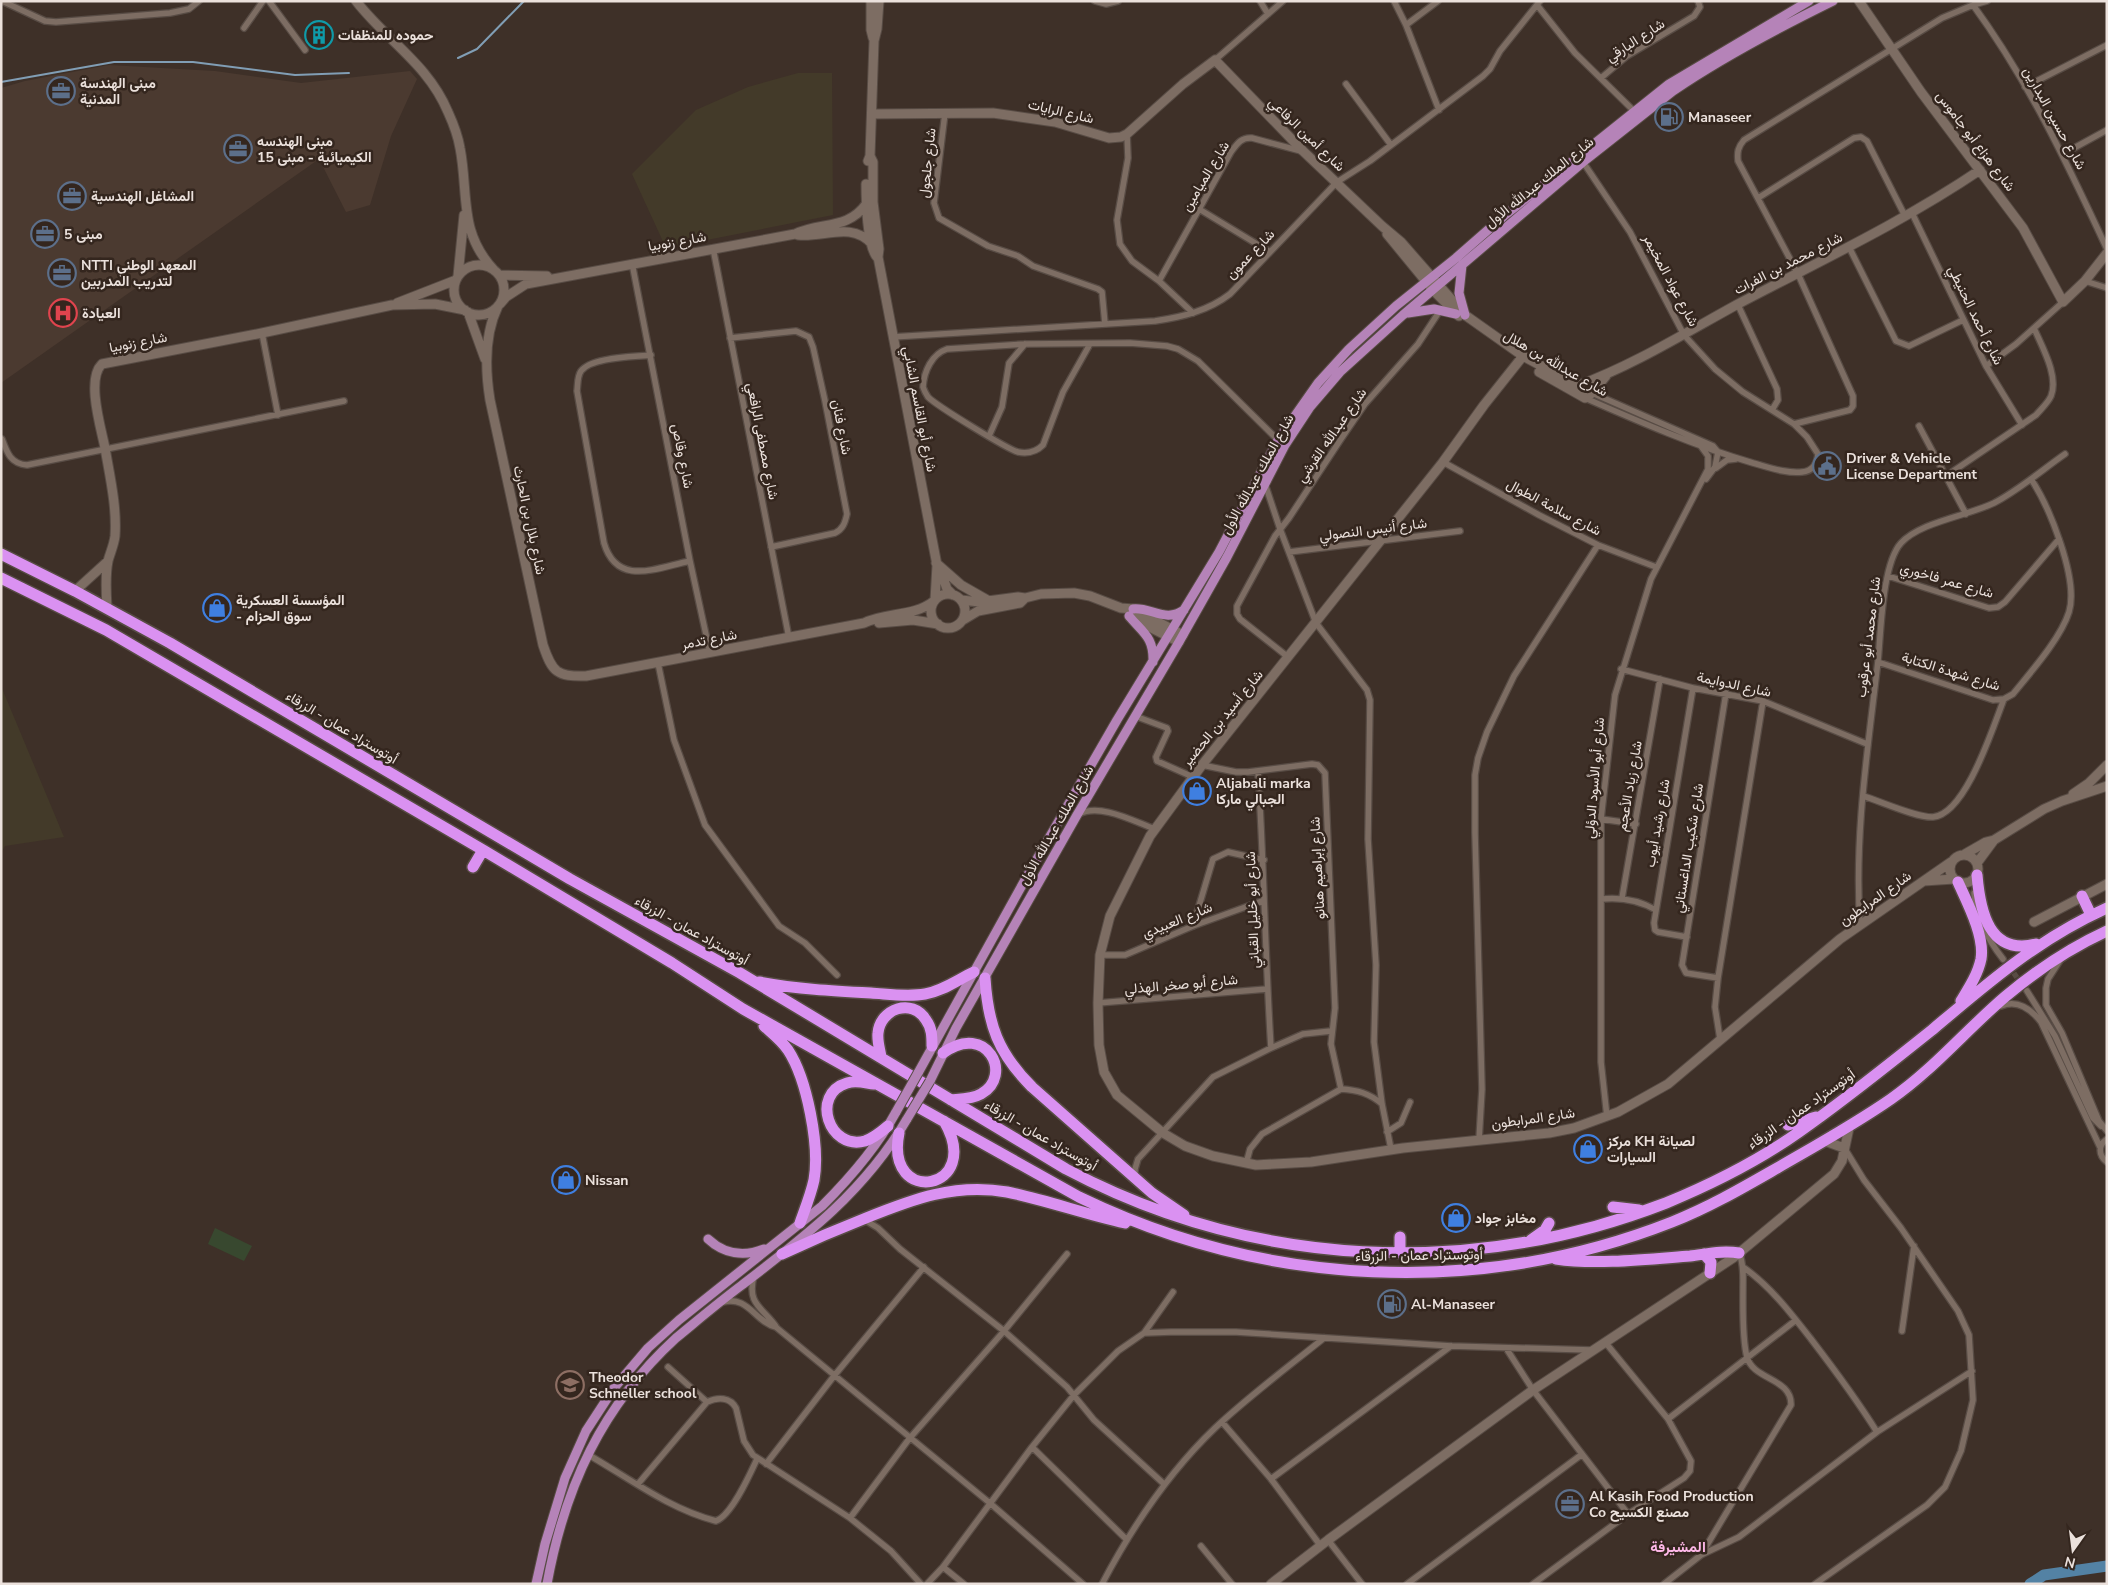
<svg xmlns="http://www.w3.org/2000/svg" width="2108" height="1585" font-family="'Nunito Sans',Vazirmatn,sans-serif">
<rect width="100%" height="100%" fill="#3e3028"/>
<path fill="#433a29" d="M798 73H832L833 215 666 248 632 174 696 110 748 87Z
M1 686 64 837 5 846 1 853Z"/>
<path fill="#4b3a30" d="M109 65 215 71 301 83 410 71 417 79 391 136 370 205 346 212 319 159 1 383V88L25 81Z"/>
<path fill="#38482f" d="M215 1228 252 1246 244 1261 208 1244Z"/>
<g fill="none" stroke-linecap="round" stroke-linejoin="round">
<path stroke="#819eb5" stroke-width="2" d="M458 58 477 49 524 1
M1 82 114 62H193L295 75 349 73"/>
<path stroke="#5382a4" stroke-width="11" d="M2030 1584 2044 1575 2107 1566"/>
<path stroke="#584b43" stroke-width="5.5" stroke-dasharray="5.5 3" stroke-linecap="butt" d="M2009 966 2022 985"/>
<defs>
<path id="street" d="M2 1 45 21 56 22 170 13 189 9 199 1
M269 1 305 50
M1095 1 1106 4 1118 1
M1260 1 1268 14
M1394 1 1406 25 1439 110
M1537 5 1575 53 1634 111
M1973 5C2028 80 2068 165 2107 249
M1406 25 1438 1
M244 28 263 1
M1215 60 1283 1
M1601 78 1627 56 1694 16 1700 7 1698 1
M1346 84 1391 145
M2025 87 2107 45
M945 113 934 203 939 218 988 246 1018 256 1033 266 1098 289 1102 292 1105 324
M1127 134 1128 158 1117 220 1120 244 1132 261 1159 281 1193 313
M2063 154 2107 130
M1583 162 1630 232 1684 335 1715 369 1743 392 1794 424 1807 437 1818 454C1817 464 1813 471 1802 472 1787 474 1768 467 1753 463 1695 446 1640 422 1585 398
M1758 198 1854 138 1861 137 1867 141 1905 216
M1199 209 1270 252
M1912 213 1986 366 2022 425
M1849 247 1896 341 1909 346 1963 320
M713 248 789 638
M632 263 690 561 710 653
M1159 281 1231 152C1237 144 1241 137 1252 138L1301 151
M2085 281 2107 288
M1738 305 1777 389 1778 400 1772 410
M262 333 278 415
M892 337 1155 321C1182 317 1208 311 1230 294L1337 182 1370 161 1483 76 1490 69 1500 51 1540 1
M730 338 796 331 809 337 813 347 825 401 847 514C845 523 843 529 835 533L771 547
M1090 344 1063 392 1043 445C1036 452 1028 454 1018 452 1007 449 937 406 928 397 926 394 924 390 923 387 924 371 932 354 947 349L1025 344 1130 343 1167 346 1178 349 1198 361 1278 440
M651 355C634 357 591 357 581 371 577 377 578 384 577 391L604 543C617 587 656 568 690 561
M1986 366 2016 344 2063 302
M1592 393 1713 446 1718 452
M1794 424 1850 410 1853 406V396L1798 274 1738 161C1737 152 1738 147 1744 140L1942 18 1973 5 1987 1
M1919 426 1966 514
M989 436 1002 407 1009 363 1025 344
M2 439C7 453 11 464 27 465L344 401
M1443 462 1539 515 1598 545 1656 567
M1716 468 1727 460 1736 459
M1946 476 2036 415C2041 409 2048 403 2051 396 2059 376 2042 347 2034 328
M1706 479 1715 467 1718 452
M1265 484 1280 529 1316 623 1367 690 1370 700 1368 839 1376 965 1374 1042 1382 1104 1391 1149
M1289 552 1460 531
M1888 576 1989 608 1998 607 2005 602 2059 539
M1288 657 1240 619 1237 614V606L1275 536 1289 518 1341 439 1365 404 1418 344 1441 309
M1878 662 1993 700 2004 699 2013 694C2030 673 2061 638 2069 612 2079 579 2049 506 2031 479
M658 663 674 740 705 825 779 926 805 943 837 975
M1621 669 1693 688 1763 701 1867 744
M1135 716 1167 728 1168 731 1156 757 1157 761 1193 777
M1202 765 1236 772H1248L1312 764 1318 765 1325 773 1335 1008 1331 1044 1341 1089
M1258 771C1264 864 1265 955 1271 1048
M1863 796C1880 801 1917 818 1933 817 1966 814 1993 727 2004 699
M1079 814C1100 803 1133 821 1155 829
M1601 819 1636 824
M1974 893C1976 918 1988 940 2003 959
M1622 898 1660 679
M1601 899C1620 897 1639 900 1656 910
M1860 924C1854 836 1868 748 1878 661 1881 632 1882 564 1901 543 1920 522 1967 516 1994 503 2019 490 2042 470 2065 454
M1193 926 1213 859 1228 852 1264 860
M1687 937 1658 932 1655 930 1654 923 1693 688
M1100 955H1125L1193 926 1262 901
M2061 959 2048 979 2046 988V1005L2062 1033 2099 1121 2107 1131
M1718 978 1686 973 1682 965 1726 693
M2027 991 2055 1036 2093 1118 2101 1126
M1098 1003 1267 989
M2001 1006C2017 999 2031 1009 2041 1022L2100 1147
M1720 1039 1715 1007 1718 978 1763 701
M1607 1117 1601 1062V819L1615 695 1651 579 1708 469V456L1700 445
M1387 1132 1401 1123 1410 1102
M2107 1139C2098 1145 2098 1155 2107 1162
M1479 1140 1482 1089 1475 833V775L1478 758 1487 732 1514 676 1598 545
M1246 1164 1250 1149 1262 1134 1341 1089C1357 1090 1369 1093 1382 1104
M1135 1177V1169L1138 1159 1213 1077 1271 1048 1303 1034 1331 1031
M865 1220 878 1228 900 1249 1004 1331 1067 1387 1094 1420 1164 1484
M1743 1267C1770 1286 1790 1312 1811 1339 1834 1369 1857 1400 1877 1432
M754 1276C746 1305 764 1308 777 1328L991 1504 1083 1584
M723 1302C748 1295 755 1322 776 1327
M1902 1331 1914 1246
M1144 1333 1173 1292
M1506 1348 1533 1390 1628 1514
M668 1367 707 1402
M1668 1419 1796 1320
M1222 1422 1271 1479 1320 1545
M1032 1447 1127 1540
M587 1454C629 1478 669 1509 716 1521 732 1515 750 1474 757 1459
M766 1464 834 1376 924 1267
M1271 1479 1451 1346
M638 1484 707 1402C718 1397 730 1397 736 1408L744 1441 753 1455 850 1518 891 1551 921 1584
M850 1518 909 1439 1004 1331 1067 1254
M1328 1540 1362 1584
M1201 1546 1232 1584
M1701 1555 1739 1537 1877 1432 1972 1371
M943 1567 964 1584
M927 1584 943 1567 1032 1447 1074 1395 1118 1351 1144 1333 1171 1332H1236L1451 1346 1591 1350
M1102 1584C1132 1527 1169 1472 1215 1428 1249 1396 1288 1367 1324 1338
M1407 1584 1581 1455
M1533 1584 1628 1514 1684 1478 1690 1471 1691 1461 1668 1419 1605 1342
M1664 1584 1701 1555 1791 1405C1792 1378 1753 1380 1747 1357 1742 1339 1743 1307 1743 1287 1743 1276 1744 1264 1739 1253
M1815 1584 1927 1505 1945 1487 1961 1451 1973 1400 1969 1335 1958 1311 1901 1228 1864 1180 1845 1149"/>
<path id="secondary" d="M356 1C387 41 428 64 448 112 453 123 458 136 460 148 469 194 458 232 494 270
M871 1V30L873 38
M1859 1 1921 92 2023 228 2063 302 2085 281 2107 253
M872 114 993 113 1055 122 1109 138 1121 137 1127 134 1183 84 1215 60 1303 151 1382 226 1401 242 1465 315 1523 356 1592 393
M870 156 873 162V202L879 249 878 257 937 565 935 600
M868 161 870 156 874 41 877 29 879 1
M866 184C866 199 867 247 877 257
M1387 234 1433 290 1459 316
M798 235C824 238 851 221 872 244
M454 290a25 25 0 1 1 50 0a25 25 0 1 1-50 0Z
M500 275 547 276
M458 276 464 215
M397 303 456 280
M500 304 506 297 526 284 795 234C822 221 847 231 867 203
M498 306C484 335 485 369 490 400L543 645C552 672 557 677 586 676L864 623C886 612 914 617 934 601
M468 312 485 359
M1523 356 1484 405 1443 462 1202 765 1150 836 1110 916 1100 955 1098 1003 1099 1045 1104 1072 1117 1095 1163 1133 1185 1146 1213 1156 1256 1165 1311 1162 1403 1148 1549 1133 1574 1128 1618 1112 1668 1084 1840 939 1951 862
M1539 372 1585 398 1592 393 1606 376
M1577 386C1634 365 1685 333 1738 304 1820 261 1903 222 1980 170
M936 563 961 585 989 601
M940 569 947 589 953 595
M75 591 108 561
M931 611a17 17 0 1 1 34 0a17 17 0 1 1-34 0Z
M961 600 980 602 1018 597 1025 598 1041 594 1074 593 1090 596 1121 608 1133 609 1183 635
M107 607C106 592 105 576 108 561 110 553 114 545 115 536 117 507 110 477 105 448 101 428 86 379 102 364L262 333 392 305 435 304 465 310
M1130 617 1179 642
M963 620 978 611 1020 603 1025 598
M879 623 913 620 938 624
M2073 794 2089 783 2107 765
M1965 854 1986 842 1994 840 2044 809 2062 801 2107 786
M1950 869a14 14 0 1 1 28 0a14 14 0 1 1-28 0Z
M1977 863 1994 840
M1924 881 1954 879
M2034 922 2107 884
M1825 1141 1844 1148
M1271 1584 1328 1540 1533 1390 1733 1258 1834 1174 1842 1161 1849 1128"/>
<path id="primary" d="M1462 265 1459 293 1465 315
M1408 313 1434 309 1456 314
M1133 609C1151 607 1166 623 1184 610
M1129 616C1143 633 1154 637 1153 662
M918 1073 1026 878 1117 720 1219 552 1278 440 1318 383 1349 349 1396 306 1456 258 1504 216 1669 84 1809 1
M930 1081 956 1028 1077 815 1179 642 1227 557 1285 445 1310 407 1340 372 1403 315 1583 162 1673 91C1723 57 1778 28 1833 1
M708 1239C724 1254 744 1257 764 1249
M536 1584 545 1544 565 1478 586 1431 614 1388 648 1348 679 1320 822 1206C850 1178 877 1147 896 1112
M547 1584C565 1486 602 1406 676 1338 698 1320 719 1302 742 1285 806 1236 865 1191 907 1119"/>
<path id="highway" d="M1 554 75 591 170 643 570 879 740 973 1066 1169C1253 1268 1470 1279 1666 1203 1712 1184 1758 1161 1799 1132 1845 1100 1888 1065 1932 1030 1989 982 2038 939 2107 908
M1 578 106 630 483 850 672 963 743 1009 1079 1197C1265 1287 1479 1298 1672 1222 1710 1207 1744 1187 1779 1167 1817 1145 1855 1124 1891 1099 1934 1069 1967 1029 2006 996 2037 970 2070 948 2107 931
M473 867 483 850
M1977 875C1980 911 1989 956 2036 944
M1958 882C1967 902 1985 936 1981 959 1978 974 1969 988 1961 1001
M2082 896 2091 915
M985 978C988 1025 998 1053 1032 1087L1152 1193 1184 1215
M759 982C796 989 833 991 871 993 888 994 907 997 925 994 943 991 957 980 974 972
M764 1026C773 1034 781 1040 788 1050 807 1079 820 1146 814 1180 811 1194 805 1209 800 1223
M943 1053C987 1021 1014 1076 981 1094 972 1099 961 1099 951 1100
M881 1057C880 1050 877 1041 878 1033 880 1009 912 997 926 1020 932 1028 932 1037 932 1046
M874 1084C865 1083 856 1080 847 1083 810 1094 829 1151 865 1141 874 1138 881 1132 888 1126
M1788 1125 1816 1117
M899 1133C884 1208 985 1191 944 1121
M1613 1207 1639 1210
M1531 1240 1545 1230 1549 1223
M1400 1253V1237
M782 1254C810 1241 838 1229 866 1218 913 1199 955 1183 1007 1192 1046 1200 1085 1214 1125 1223
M1704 1254 1711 1262 1710 1273
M1556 1259C1595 1265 1650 1259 1690 1256 1707 1254 1722 1250 1739 1253"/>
</defs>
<use href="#street" stroke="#584c45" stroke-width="8"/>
<use href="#secondary" stroke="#584c45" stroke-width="11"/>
<use href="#primary" stroke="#584c45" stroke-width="11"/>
<use href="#highway" stroke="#584c45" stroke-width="14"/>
<use href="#street" stroke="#7d6d63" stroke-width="5.5"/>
<use href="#secondary" stroke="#7d6d63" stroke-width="9"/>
<use href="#primary" stroke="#b583b8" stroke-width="9"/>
<use href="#highway" stroke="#da91f1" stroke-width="11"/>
<defs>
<path id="primary-bridge" d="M896 1112 918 1073
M907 1119 930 1081"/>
</defs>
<use href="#primary-bridge" stroke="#584c45" stroke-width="11" stroke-linecap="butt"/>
<use href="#primary-bridge" stroke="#b583b8" stroke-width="9"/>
</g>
<defs>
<symbol id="building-ring" viewBox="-11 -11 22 22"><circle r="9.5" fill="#34261e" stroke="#0f9aa8" stroke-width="1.5"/><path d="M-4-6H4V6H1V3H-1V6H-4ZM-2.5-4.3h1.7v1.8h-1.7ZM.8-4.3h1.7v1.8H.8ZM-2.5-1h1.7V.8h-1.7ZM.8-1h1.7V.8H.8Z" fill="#0f9aa8"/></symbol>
<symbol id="office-ring" viewBox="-11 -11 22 22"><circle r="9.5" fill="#34261e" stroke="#5c6f8a" stroke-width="1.5"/><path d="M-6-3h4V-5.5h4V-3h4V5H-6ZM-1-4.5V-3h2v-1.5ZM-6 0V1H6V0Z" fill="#5c6f8a"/></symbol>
<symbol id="fuel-ring" viewBox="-11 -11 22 22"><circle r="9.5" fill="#34261e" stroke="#5c6f8a" stroke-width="1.5"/><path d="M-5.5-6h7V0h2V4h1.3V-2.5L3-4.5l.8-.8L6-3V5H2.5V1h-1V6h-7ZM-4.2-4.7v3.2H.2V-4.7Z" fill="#5c6f8a"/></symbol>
<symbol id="hospital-ring" viewBox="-11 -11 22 22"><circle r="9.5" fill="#34261e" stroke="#e0444e" stroke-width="1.5"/><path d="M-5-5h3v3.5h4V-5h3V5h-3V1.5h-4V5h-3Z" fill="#e0444e"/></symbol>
<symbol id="civic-ring" viewBox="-11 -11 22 22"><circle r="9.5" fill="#34261e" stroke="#5c6f8a" stroke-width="1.5"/><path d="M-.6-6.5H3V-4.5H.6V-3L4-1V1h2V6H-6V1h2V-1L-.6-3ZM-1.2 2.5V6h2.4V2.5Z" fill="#5c6f8a"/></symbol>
<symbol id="shop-ring" viewBox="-11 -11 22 22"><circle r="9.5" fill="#34261e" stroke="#3f7fe0" stroke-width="1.5"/><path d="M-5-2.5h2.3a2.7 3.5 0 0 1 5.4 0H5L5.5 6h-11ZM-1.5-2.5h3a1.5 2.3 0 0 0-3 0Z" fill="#3f7fe0"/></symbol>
<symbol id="school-ring" viewBox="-11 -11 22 22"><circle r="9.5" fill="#34261e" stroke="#8d6e63" stroke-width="1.5"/><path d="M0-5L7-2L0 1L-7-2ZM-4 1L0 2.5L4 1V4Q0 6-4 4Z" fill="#8d6e63"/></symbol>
</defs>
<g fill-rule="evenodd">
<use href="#building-ring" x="303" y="19" width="32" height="32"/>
<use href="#office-ring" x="45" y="75" width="32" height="32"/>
<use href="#fuel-ring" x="1653" y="101" width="32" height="32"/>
<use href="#office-ring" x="222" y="133" width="32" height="32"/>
<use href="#office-ring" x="56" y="180" width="32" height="32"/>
<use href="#office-ring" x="29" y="218" width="32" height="32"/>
<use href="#office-ring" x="46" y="257" width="32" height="32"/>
<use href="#hospital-ring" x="47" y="297" width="32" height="32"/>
<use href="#civic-ring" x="1811" y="450" width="32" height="32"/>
<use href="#shop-ring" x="201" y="592" width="32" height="32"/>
<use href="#shop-ring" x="1181" y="775" width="32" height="32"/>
<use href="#shop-ring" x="1572" y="1133" width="32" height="32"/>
<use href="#shop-ring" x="550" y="1164" width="32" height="32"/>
<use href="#shop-ring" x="1440" y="1202" width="32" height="32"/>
<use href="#fuel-ring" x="1376" y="1288" width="32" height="32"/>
<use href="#school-ring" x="554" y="1369" width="32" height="32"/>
<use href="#office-ring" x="1554" y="1488" width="32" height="32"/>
</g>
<g text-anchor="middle" stroke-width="5" stroke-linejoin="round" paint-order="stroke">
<g font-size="14" font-weight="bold" fill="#ebe1dc" stroke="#34261e" text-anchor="start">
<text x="338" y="40">حموده للمنظفات</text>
<text x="80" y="88">مبنى الهندسة<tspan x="80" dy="16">المدنية</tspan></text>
<text x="1688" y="122">Manaseer</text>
<text x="257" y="146">مبنى الهندسه<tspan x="257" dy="16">الكيميائية - مبنى 15</tspan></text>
<text x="91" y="201">المشاغل الهندسية</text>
<text x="64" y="239">مبنى 5</text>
<text x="81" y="270">NTTI المعهد الوطني<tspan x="81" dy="16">لتدريب المدربين</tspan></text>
<text x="82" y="318">العيادة</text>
<text x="1846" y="463">Driver &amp; Vehicle<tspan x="1846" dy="16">License Department</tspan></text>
<text x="236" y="605">المؤسسة العسكرية<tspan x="236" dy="16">- سوق الحزام</tspan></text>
<text x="1216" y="788">Aljabali marka<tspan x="1216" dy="16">الجبالي ماركا</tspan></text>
<text x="1607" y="1146">مركز KH لصيانة<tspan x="1607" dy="16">السيارات</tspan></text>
<text x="585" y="1185">Nissan</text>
<text x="1475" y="1223">مخابز جواد</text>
<text x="1411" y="1309">Al-Manaseer</text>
<text x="589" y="1382">Theodor<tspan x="589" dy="16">Schneller school</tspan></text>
<text x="1589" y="1501">Al Kasih Food Production<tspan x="1589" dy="16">Co مصنع الكسيح</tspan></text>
</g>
<g font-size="14" fill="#ebe1dc" stroke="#34261e">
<text transform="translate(1635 40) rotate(-33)" y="5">شارع البارقي</text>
<text transform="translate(1061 111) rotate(13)" y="5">شارع الرايات</text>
<text transform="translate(2055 118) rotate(61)" y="5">شارع حسين البدارين</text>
<text transform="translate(1307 134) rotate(44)" y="5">شارع أمين الرفاعي</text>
<text transform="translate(1976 141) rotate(53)" y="5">شارع هزاع أبو جاموس</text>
<text transform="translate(927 163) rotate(-84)" y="5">شارع جلجول</text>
<text transform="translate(1205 176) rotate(-59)" y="5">شارع الميامين</text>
<text transform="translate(1539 182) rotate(-39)" y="5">شارع الملك عبدالله الأول</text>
<text transform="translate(677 241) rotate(-10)" y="5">شارع زنوبيا</text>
<text transform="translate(1250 254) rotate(-46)" y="5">شارع عمون</text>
<text transform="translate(1788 263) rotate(-27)" y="5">شارع محمد بن الفرات</text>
<text transform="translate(1671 280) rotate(62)" y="5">شارع عواد المخيمر</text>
<text transform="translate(1976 315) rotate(64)" y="5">شارع أحمد الحنيطي</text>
<text transform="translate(138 342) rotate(-11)" y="5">شارع زنوبيا</text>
<text transform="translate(1556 363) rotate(30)" y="5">شارع عبدالله بن هلال</text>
<text transform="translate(920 409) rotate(79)" y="5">شارع أبو القاسم الشابي</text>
<text transform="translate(842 427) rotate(79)" y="5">شارع فنان</text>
<text transform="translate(1331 435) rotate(-55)" y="5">شارع عبدالله القرشي</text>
<text transform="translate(763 441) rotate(79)" y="5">شارع مصطفى الرافعي</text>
<text transform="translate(683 456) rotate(79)" y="5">شارع وقاص</text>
<text transform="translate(1257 474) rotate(-61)" y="5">شارع الملك عبدالله الأول</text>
<text transform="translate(1554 507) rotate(28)" y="5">شارع سلامة الطوال</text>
<text transform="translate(530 520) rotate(78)" y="5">شارع بلال بن الحارث</text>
<text transform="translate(1373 529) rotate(-7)" y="5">شارع أنيس النصولي</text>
<text transform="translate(1947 580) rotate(16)" y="5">شارع عمر فاخوري</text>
<text transform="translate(1868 637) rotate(-83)" y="5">شارع محمد أبو عرقوب</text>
<text transform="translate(709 639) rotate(-11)" y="5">شارع تدمر</text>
<text transform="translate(1951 671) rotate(17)" y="5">شارع شهدة الكتابة</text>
<text transform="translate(1734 684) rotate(12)" y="5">شارع الدوايمة</text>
<text transform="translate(1222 718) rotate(-51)" y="5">شارع أسيد بن الحضير</text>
<text transform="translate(342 727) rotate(31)" y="5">أوتوستراد عمان - الزرقاء</text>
<text transform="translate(1594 778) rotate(-85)" y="5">شارع أبو الأسود الدؤلي</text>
<text transform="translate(1629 786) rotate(-80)" y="5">شارع زياد الأعجم</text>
<text transform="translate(1657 823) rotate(-80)" y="5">شارع رشيد أيوب</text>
<text transform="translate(1056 825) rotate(-60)" y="5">شارع الملك عبدالله الأول</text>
<text transform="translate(1688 848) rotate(-81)" y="5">شارع شكيب الداغستاني</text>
<text transform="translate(1317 868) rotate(-93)" y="5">شارع إبراهيم هنانو</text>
<text transform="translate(1875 898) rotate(-35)" y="5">شارع المرابطون</text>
<text transform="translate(1252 910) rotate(-92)" y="5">شارع أبو خليل القباني</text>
<text transform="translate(1177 920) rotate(-22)" y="5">شارع العبيدي</text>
<text transform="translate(692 930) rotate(29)" y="5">أوتوستراد عمان - الزرقاء</text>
<text transform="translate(1181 984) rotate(-5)" y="5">شارع أبو صخر الهذلي</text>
<text transform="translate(1801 1109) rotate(-35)" y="5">أوتوستراد عمان - الزرقاء</text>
<text transform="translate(1533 1118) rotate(-8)" y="5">شارع المرابطون</text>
<text transform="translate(1041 1135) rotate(30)" y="5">أوتوستراد عمان - الزرقاء</text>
<text transform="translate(1419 1255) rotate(-1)" y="5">أوتوستراد عمان - الزرقاء</text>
</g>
<g font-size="15" font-weight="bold" fill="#feb8e8" stroke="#34261e">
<text x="1678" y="1552">المشيرفة</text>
</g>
</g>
<rect width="2108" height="1585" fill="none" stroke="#ebe1dc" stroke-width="5"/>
<g transform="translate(2073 1550) rotate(194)" stroke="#34261e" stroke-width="4" paint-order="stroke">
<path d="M0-4L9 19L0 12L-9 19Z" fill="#ebe1dc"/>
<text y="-8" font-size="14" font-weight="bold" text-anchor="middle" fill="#ebe1dc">N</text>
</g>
</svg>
